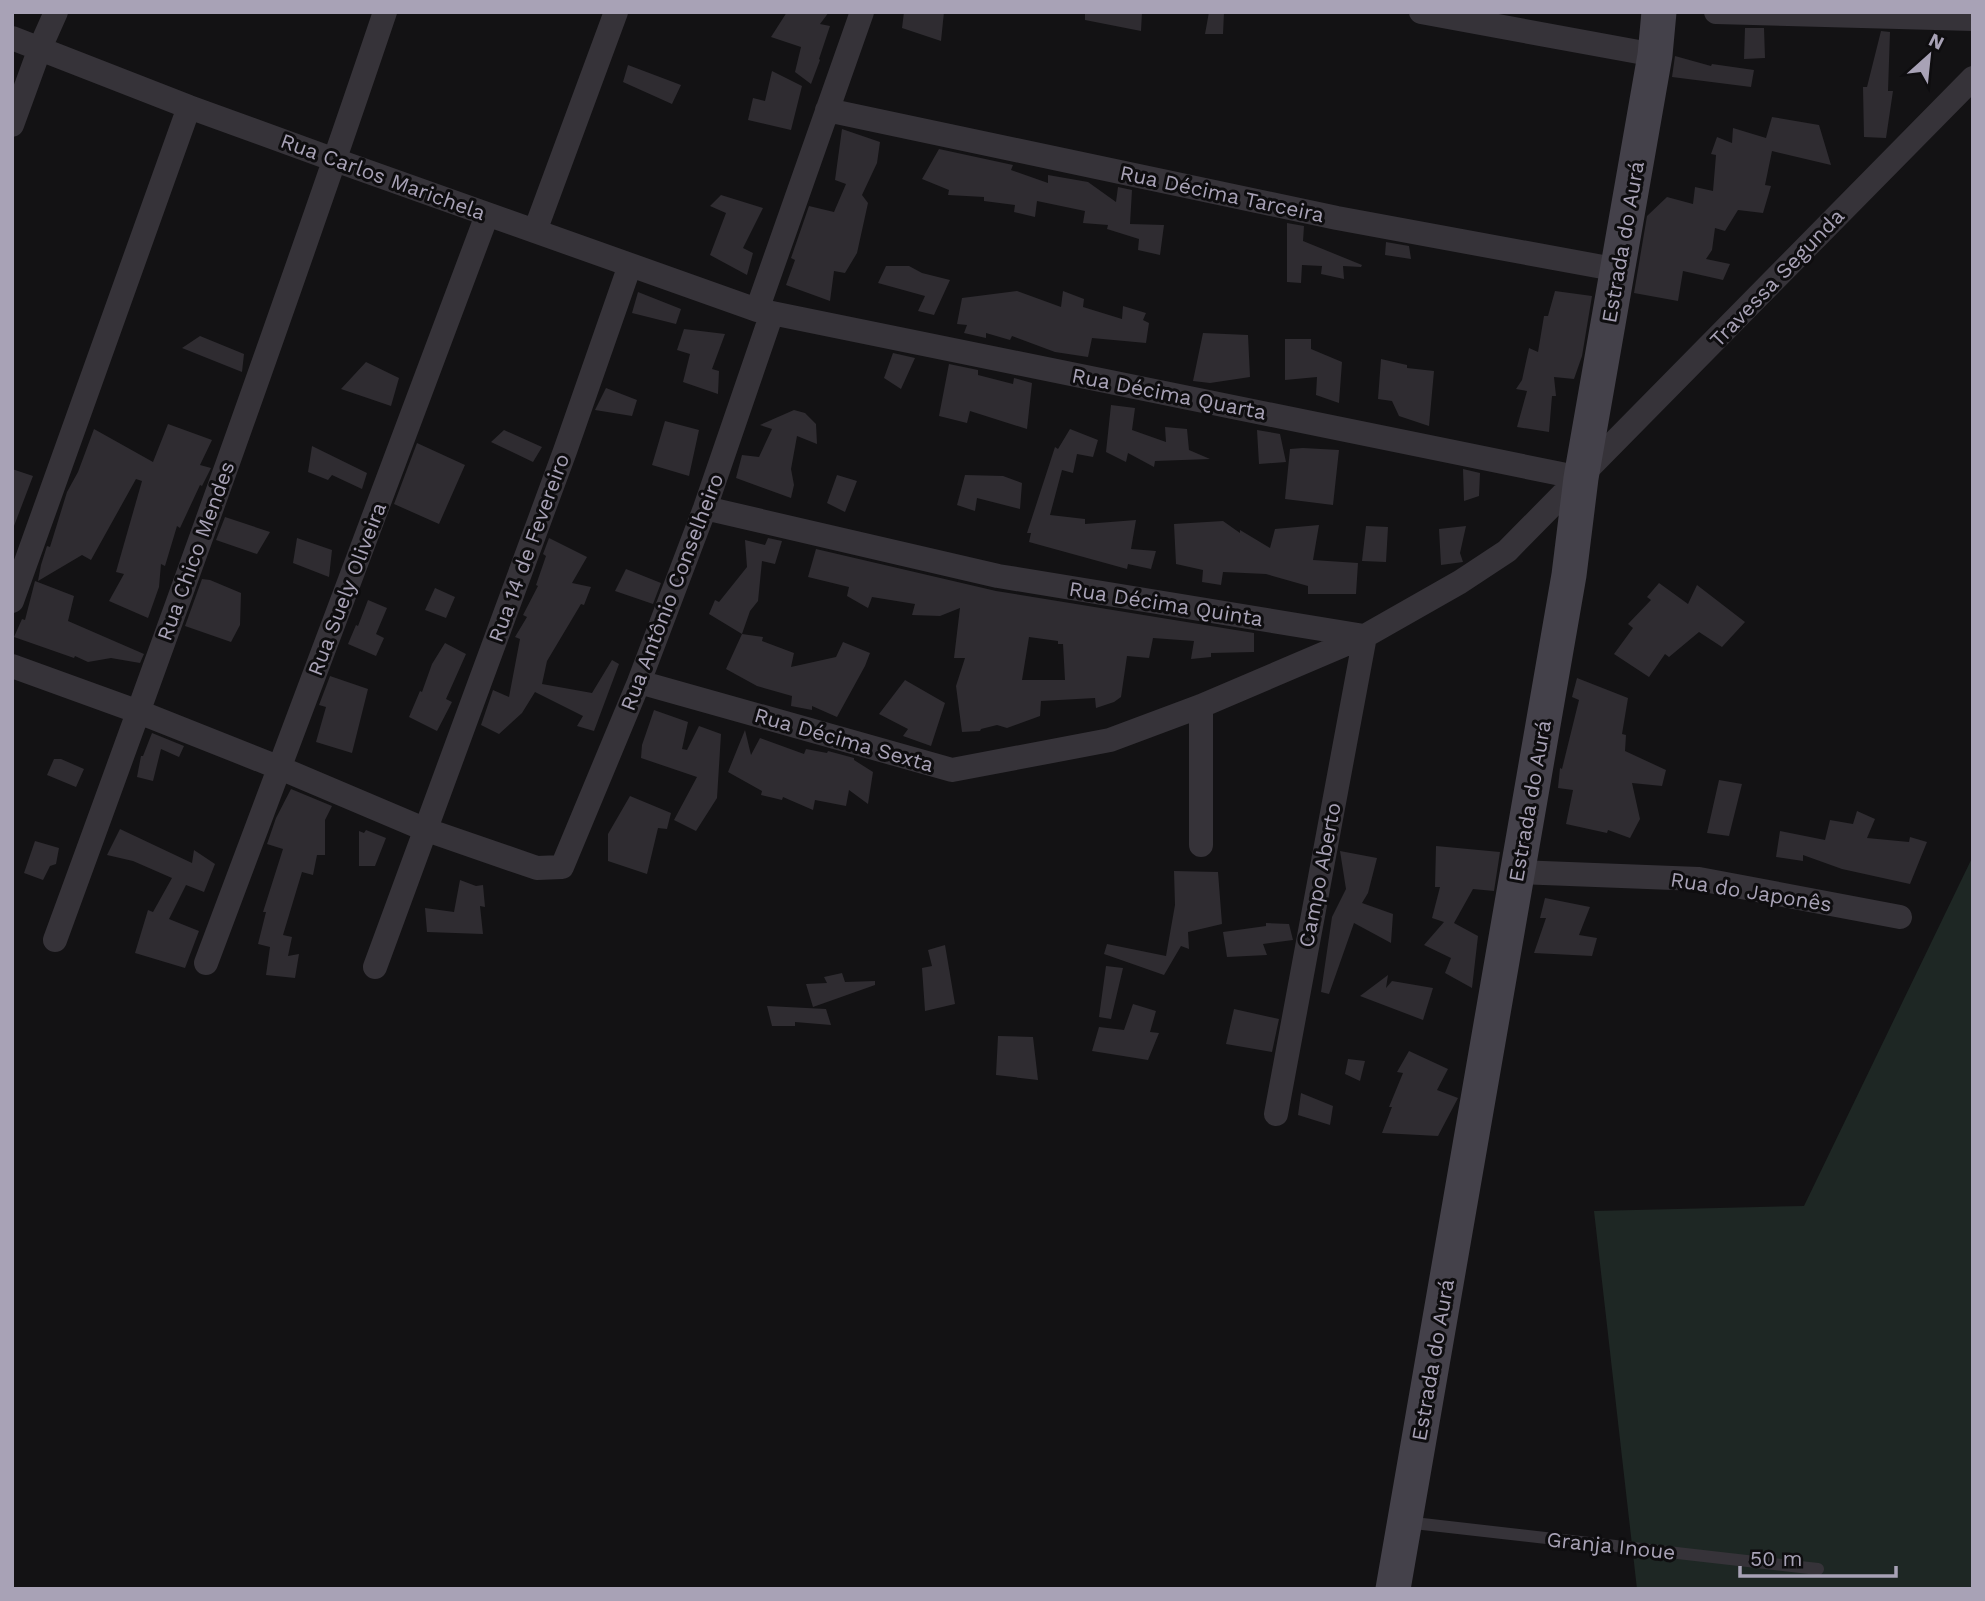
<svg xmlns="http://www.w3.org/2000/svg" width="1985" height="1601" font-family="'Work Sans',sans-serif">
<rect width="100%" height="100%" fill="#131214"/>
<path fill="#1e2724" d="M1973 856V1589H1637L1594 1211 1804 1206Z"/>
<path fill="#2f2c31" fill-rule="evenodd" d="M787 12H829L820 24 830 26 819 59 820 60 811 84 795 72 801 47 771 37Z
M904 12H944L941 41 902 28Z
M1085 12H1142L1141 31 1085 20Z
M1209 12H1224L1223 34H1205Z
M1745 28H1764L1765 58 1744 59Z
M1881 31 1890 32 1888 91H1893L1886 138 1864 137 1863 87H1867Z
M1675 56 1711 66 1712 64 1754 70 1751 87 1672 77Z
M628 65 681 85 672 104 623 82Z
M772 71 802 86 791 130 748 120 753 98 765 101Z
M1772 117 1819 125 1831 165 1772 151 1765 185 1771 186 1763 213 1738 210 1725 231 1715 228 1712 250 1706 259 1730 264 1723 280 1683 271 1678 301 1634 293 1647 216 1667 197 1693 204 1695 187 1713 191 1716 155 1711 154 1717 137 1732 143 1733 128 1766 138Z
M842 129 880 142 877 163 862 195 868 203 857 253 845 273 834 271 830 301 786 285 795 260 791 258 809 206 834 212 846 184 835 180Z
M939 149 1013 165 1011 170 1048 183V175L1088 182 1116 202 1118 187 1132 190 1130 224 1164 225 1160 255 1138 250 1139 239 1107 229 1108 225 1083 223 1085 211 1037 201 1035 217 1014 212 1015 205 984 201V197L948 195 949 190 922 179Z
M721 195 763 208 743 248 753 253 747 275 710 255 726 213 710 206Z
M1287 223 1304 226 1303 241 1362 265 1361 267 1343 266 1344 279 1321 274 1322 266 1302 265 1301 283 1287 282Z
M1386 242 1409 246 1411 259 1385 255Z
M886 266H909L922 273 950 280 934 315 918 311 925 296 878 283Z
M1017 291 1061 307 1063 291 1084 299 1083 307 1122 319 1123 306 1146 313 1143 320 1149 323 1146 343 1092 338 1088 357 1055 352 1012 336 1010 340 986 333V338L964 333 967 325 957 324 962 298Z
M1555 291 1592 296 1582 356 1574 379 1554 377 1556 396H1552L1549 432 1517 427 1527 391 1516 389 1522 380 1529 348 1538 352 1544 316H1548Z
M638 292 681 309 676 324 632 313Z
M684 329 725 334 712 369 719 371 718 394 683 382 690 354 677 350Z
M1203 333 1248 335 1250 377 1210 383 1193 381Z
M200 336 244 354 242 372 182 348Z
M1285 339H1311V349L1342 362 1339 403 1316 395 1317 377 1285 380Z
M893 353 915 358 901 389 884 378Z
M1381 359 1407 365V368L1434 371 1429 426 1399 416 1392 401 1378 399Z
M366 362 399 378 391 406 341 389Z
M949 364 978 370V375L1013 384 1014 378 1032 383 1027 429 970 411 967 423 939 416Z
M606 388 637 400 632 416 595 410Z
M1111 405 1135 408 1132 430 1166 442 1165 427 1187 429 1189 450 1210 459 1155 461 1154 467 1128 453 1126 462 1106 452Z
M794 410 805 413 816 424 817 444 797 436 791 469 794 485 791 498 736 478 742 455 759 457 772 429 760 425Z
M665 421 699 430 689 476 652 465Z
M168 424 212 440 200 465 211 468 202 486 200 485 180 528 177 526 165 566 161 564 159 587 148 618 109 601 124 574 116 572 142 481 136 479 91 560 82 555 38 581 41 565 47 546 50 547 67 492 78 472 94 429 153 462Z
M1070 429 1098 440 1093 457 1077 454 1073 473 1062 470 1050 515 1085 519V524L1136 520 1131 549 1156 551 1151 569 1128 564 1127 569 1029 542 1031 533H1027L1055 447 1058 449Z
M504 430 542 447 533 462 491 442Z
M1257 430 1280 434 1286 462 1259 464Z
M417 443 465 465 439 524 394 504Z
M312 446 367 473 362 489 332 475 328 480 308 472Z
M1303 448 1339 450 1333 505 1285 499 1290 449Z
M12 469 33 476 14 526H12Z
M1463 469 1480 473 1479 496 1464 501Z
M837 475 857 481 845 512 827 503Z
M965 475 1003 476 1022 483 1020 509 977 498 975 511 957 505Z
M225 517 270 532 257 554 216 540Z
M1223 521 1240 533V530L1270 548 1275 529 1319 525 1313 560 1358 563 1356 594H1308V586L1266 574 1223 572 1221 585 1202 582 1203 570 1176 564 1174 524Z
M1366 526 1388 527 1386 562 1362 561Z
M1466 526 1460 553 1463 562 1441 565 1439 529Z
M297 538 332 550 329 577 293 563Z
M549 538 587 557 572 583 591 587 584 605 581 604 547 661 542 684 592 693 612 660 619 664 594 731 577 726 583 716 535 692 522 713 499 734 481 725 493 690 509 697 520 639 515 637 527 617 523 615 538 586 536 585 546 556 543 554Z
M768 538 782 541 775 564 762 561 758 601 750 611 742 634 709 614 715 600 719 602 747 567 745 540 765 545Z
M816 549 996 591 1254 633V652L1211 653V657L1191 659 1194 641 1153 638 1149 658 1127 656 1121 697 1114 702 1096 708 1095 698 1041 701 1040 716 1007 728 997 725 981 729 980 731 962 732 956 686 965 658H954L960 608 940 616 912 615 915 604 872 597 868 608 847 596 849 587 808 577ZM1029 637 1058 641V644H1063L1065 680H1022Z
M626 569 661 583 653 604 615 591Z
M202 579 210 580 241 593 240 625 231 642 185 626Z
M35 581 74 596 68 621 144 654 140 663 111 658 88 662 75 656 74 658 14 637 22 619 25 620Z
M1659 583 1688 604 1697 585 1745 622 1722 647 1699 632 1669 657 1665 654 1649 677 1614 654 1633 628 1628 624 1651 600 1647 597Z
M435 588 455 597 446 618 425 610Z
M368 600 387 608 376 634 384 638 376 656 348 644 356 625 358 626Z
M742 634 763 637 762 641 794 653 791 667 836 657 843 642 870 653 865 666 837 717 812 706V710L791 706 792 696 757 686 726 669Z
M445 643 466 654 446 699 452 702 437 731 409 717 420 691 422 692 432 664Z
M330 676 368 689 352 753 316 742 326 707 319 705Z
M1577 678 1628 698 1622 734 1626 735 1625 751 1666 770 1662 786 1632 783 1640 819 1630 838 1608 830 1607 833 1566 824 1573 790 1558 788 1560 768 1562 769 1579 700 1572 697Z
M905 680 945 703 931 746 903 736 908 729 879 714Z
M654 710 688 722 682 749 687 750 699 726 721 734 717 798 696 831 674 820 697 777 641 758 642 745Z
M745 730 751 755 760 738 804 754 806 749 827 753 828 751 854 758V760L873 772 868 804 849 790 846 806 815 800 813 810 783 797 782 800 761 795 762 791 728 772Z
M152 733 184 746 179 757 161 749 153 781 137 777 141 756H143Z
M54 759H61L84 769 76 787 47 775Z
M1719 780 1742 784 1729 836 1707 833Z
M291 789 332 806 325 820V855H317L313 875 302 872 283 935 292 937 288 956 299 954 295 978 266 975 270 947 258 944 266 912H263L283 849 267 844 276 818Z
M630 796 671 813 667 829 658 828 647 874 608 861V834Z
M1857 811 1875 819 1867 838 1909 842 1910 837 1927 842 1910 884 1842 869 1803 855V861L1776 857 1780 831 1825 840 1830 820 1853 824Z
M120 829 192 863 194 850 215 864 204 892 186 885 169 919 199 931 185 968 135 953 148 910 153 912 172 878 133 861 107 855Z
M366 830 386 838 375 866H359V831L364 833Z
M35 841 59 848 56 864 50 866 43 880 24 873Z
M1436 846 1500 852 1494 891 1473 889 1454 923 1478 936 1472 988 1445 973 1451 958 1424 945 1444 922 1432 918 1440 887H1435Z
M1340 851 1377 858 1368 893 1362 903 1393 914 1391 943 1354 923 1329 994 1321 992 1332 917 1346 889Z
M1174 871 1218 872 1222 924 1188 932 1189 949 1181 946 1164 975 1104 954 1107 944 1166 956 1175 905Z
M460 880 476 886 483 885 485 907 480 906 483 934 427 932 425 908 454 912Z
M1545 898 1590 907 1579 935 1597 938 1592 956 1534 953 1546 918H1540Z
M1266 923 1289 924 1293 940 1263 944 1267 955 1227 957 1223 932 1266 926Z
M945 945 955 1004 925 1011 922 968 932 966 928 950Z
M1106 966 1123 968 1111 1019 1099 1017Z
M842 973 845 982 875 981V985L813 1007 806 984 827 983 824 977Z
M1388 975 1386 988 1392 981 1433 988 1423 1020 1360 996Z
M1133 1004 1156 1011 1150 1032 1159 1033 1148 1060 1092 1051 1099 1027 1124 1030Z
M767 1006 826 1009 831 1025 795 1022V1026H772Z
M1234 1009 1279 1019 1272 1052 1226 1044Z
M998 1036 1033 1037 1038 1080 996 1075Z
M1409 1051 1448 1069 1437 1090 1458 1098 1438 1136 1382 1133 1392 1107H1389L1403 1073 1397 1072Z
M1348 1059 1365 1061 1360 1081 1345 1074Z
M1301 1093 1333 1106 1330 1125 1298 1115Z"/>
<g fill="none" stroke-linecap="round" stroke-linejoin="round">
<path stroke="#363339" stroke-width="12" d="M1405 1522 1818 1569"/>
<path stroke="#363339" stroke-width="24" d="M1421 12 1655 55
M1716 12 1973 19
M12 38 189 107 335 160 757 310 1581 478
M827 110 1337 218 1619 270
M12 125 40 48 56 12
M535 231 616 12
M757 310 862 12
M705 508 998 576 1364 636
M12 601 189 107
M12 666 139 712 280 768 424 829 537 868 562 867 639 682 705 508 772 313
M639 682 952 770 1110 740 1201 706 1365 636 1460 582 1507 551 1973 78
M1201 706V845
M1518 872 1699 879 1900 917
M55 940C168 632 280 323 385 12
M206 963 487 215
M375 967 565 451 630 265
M1276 1114 1365 636"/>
<path stroke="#44414a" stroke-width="35" d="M1393 1589 1569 575 1581 478 1655 55 1659 12"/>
</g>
<g text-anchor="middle" stroke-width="6" stroke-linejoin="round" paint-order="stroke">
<g font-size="21" fill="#a8a2b6" stroke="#0e0d0f">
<text transform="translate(383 177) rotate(20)" y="7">Rua Carlos Marichela</text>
<text transform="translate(1222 194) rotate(12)" y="7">Rua Décima Tarceira</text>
<text transform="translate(1623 242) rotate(-80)" y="7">Estrada do Aurá</text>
<text transform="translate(1777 278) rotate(-46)" y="7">Travessa Segunda</text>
<text transform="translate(1169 394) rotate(11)" y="7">Rua Décima Quarta</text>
<text transform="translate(529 548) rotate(-70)" y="7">Rua 14 de Fevereiro</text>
<text transform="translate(196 551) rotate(-70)" y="7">Rua Chico Mendes</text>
<text transform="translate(347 589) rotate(-69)" y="7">Rua Suely Oliveira</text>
<text transform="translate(672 592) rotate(-69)" y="7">Rua Antônio Conselheiro</text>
<text transform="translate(1166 604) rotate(9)" y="7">Rua Décima Quinta</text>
<text transform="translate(844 740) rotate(16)" y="7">Rua Décima Sexta</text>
<text transform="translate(1530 801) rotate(-80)" y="7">Estrada do Aurá</text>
<text transform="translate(1320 875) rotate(-79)" y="7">Campo Aberto</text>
<text transform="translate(1751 892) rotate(9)" y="7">Rua do Japonês</text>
<text transform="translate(1433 1360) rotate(-80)" y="7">Estrada do Aurá</text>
<text transform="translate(1611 1546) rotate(6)" y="7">Granja Inoue</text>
</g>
</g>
<rect width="1985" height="1601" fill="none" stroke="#a8a2b6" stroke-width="28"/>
<g transform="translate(1929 56) rotate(27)" stroke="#0e0d0f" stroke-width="5" paint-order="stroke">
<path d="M0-5L12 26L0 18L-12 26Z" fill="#a8a2b6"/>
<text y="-10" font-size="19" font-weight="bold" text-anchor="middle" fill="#a8a2b6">N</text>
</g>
<path d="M1740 1566v10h156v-10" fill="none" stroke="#a8a2b6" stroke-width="3.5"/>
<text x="1750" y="1566" font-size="21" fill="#a8a2b6" stroke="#0e0d0f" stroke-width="5" paint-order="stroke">50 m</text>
</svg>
